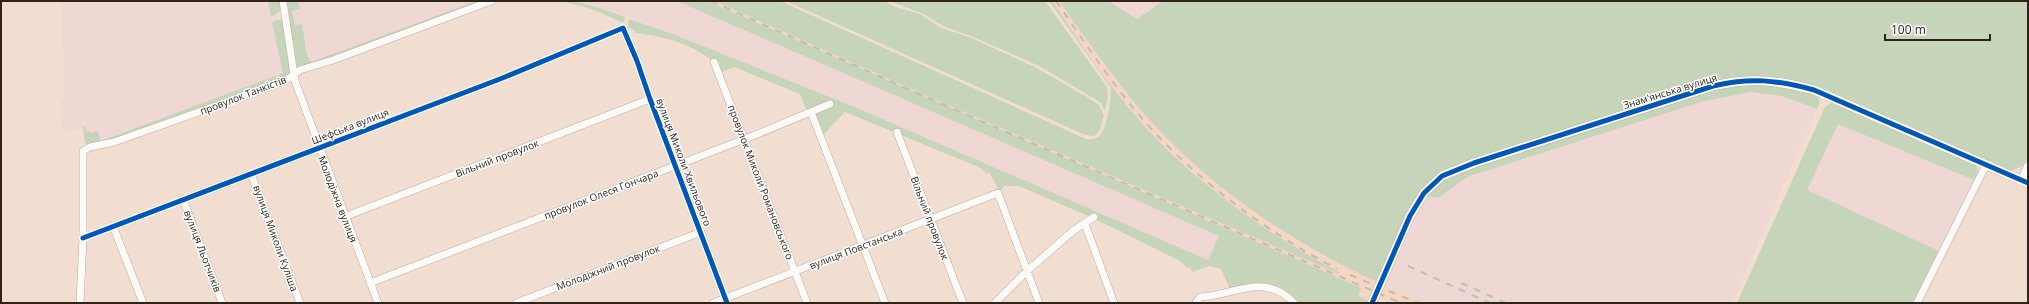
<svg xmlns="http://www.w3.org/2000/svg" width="2029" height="304" font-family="'Open Sans',sans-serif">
<rect width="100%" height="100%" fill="#f1ded1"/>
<path fill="#efd7d4" d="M62 1H268L283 73 101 141 97 131 93 133 86 131V127H80V130L62 131 61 100H64Z
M298 1H476L310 62 302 24 295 26 292 11 299 9Z
M578 1H677L1219 236 1208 260 857 108 673 34 595 5Z
M1108 1H1163L1137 19Z
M1750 92 1782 96 1817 109 1732 303H1425L1385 286 1426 196 1438 198 1467 177 1701 102Z
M1838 124 1974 180 1939 251 1807 190Z"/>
<path fill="#f5d6c0" d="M707 1H715L920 93 1339 274V272L1305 254 1241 212 1205 183 1158 139 1112 88 1052 1H1059L1118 84 1140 109 1199 167 1227 191 1284 232 1316 252 1377 282 1368 301 1357 296 1361 288Z
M1385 286 1425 303H1392L1379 297Z"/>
<path fill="#c6d4ba" d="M268 1H281L282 8 278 13 271 17Z
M286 1H298L300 9 292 11 295 25 302 24 307 55 311 62 476 1H487L301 68 296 65 295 61Z
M559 1C585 1 601 8 625 17L624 22H620C600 11 581 5 559 1Z
M677 1H707L1321 270 1361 288 1358 296 1368 301 1367 303H1296L1272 288 1230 289 1221 269 1209 266 1192 272 1190 267 1188 268 1180 261 1095 219 1019 186H1004L1000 192 989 172 987 174 981 168 845 112 822 136 807 112 800 94 734 67 720 73 718 65 721 63C709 60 701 52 690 47 673 39 654 35 635 33V31L628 27 629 19 673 34 857 108 1208 260 1219 236Z
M715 1H780L1086 139C1091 140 1097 139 1100 135 1107 129 1111 98 1111 88L1049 1H1052C1073 30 1091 61 1113 88 1173 167 1253 226 1339 272V274L920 93Z
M786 1H884L896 7 920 14 941 28 969 37 1035 67 1087 97 1099 105 1104 115 1100 130 1094 136 1085 135Z
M889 1H1045L1107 87 1108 97 1105 111 1100 102 1039 66 976 38 943 26 924 14Z
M1059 1H1108L1137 19 1163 1H2028V158L2023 166 2010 171 1840 97 1751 76 1434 179 1377 282C1288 241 1203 183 1139 108 1110 74 1085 37 1059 1Z
M277 20H282L291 72 288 77 130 135 89 145 85 143 83 127H86V131L93 133 97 130 101 141 283 73 272 22Z
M1734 84 1786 86 1818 96 1820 102 1817 109 1782 96 1750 92 1701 102 1467 177 1438 198 1426 196 1431 189 1452 174 1714 89Z
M1833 102 1976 165 1978 170 1974 180 1838 124 1807 190 1939 251 1913 303H1737L1825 107Z"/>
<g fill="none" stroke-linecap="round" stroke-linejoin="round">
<defs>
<path id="minor" d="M283 1 295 81 378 303
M714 62 807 303
M811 112 885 303
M897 132 963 303
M251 174 300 303
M183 199 222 303
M344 217 650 99
M1085 224 1114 303
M113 226 143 303
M83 238 500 79 623 28 637 61 650 99 727 303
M370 283 750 137 830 104
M80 303 83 238V151L90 147 114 142 261 90 288 79 300 70 333 60 491 1
M516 303 701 232
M713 303 998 193 1039 303
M995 303 1027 271 1074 230 1094 217
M1196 303 1200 297C1234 296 1263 271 1294 303
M1917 303 1986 165"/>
<path id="tertiary" d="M2022 181 2028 167
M1372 303 1410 216 1424 193 1442 176 1474 163 1713 86C1750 77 1777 80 1814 90L2028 183"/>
</defs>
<use href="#minor" stroke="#bbaca2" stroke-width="8"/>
<use href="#tertiary" stroke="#bbaca2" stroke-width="10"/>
<use href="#minor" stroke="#fdfaf8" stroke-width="7"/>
<use href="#tertiary" stroke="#fdfaf8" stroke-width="9"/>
<path stroke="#c1bcb9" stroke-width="2" stroke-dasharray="7 7" stroke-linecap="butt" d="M711 1 919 94 1401 303
M1056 1C1081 37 1106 75 1134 109 1185 172 1266 232 1337 269
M1408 266 1490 303
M1350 275 1418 303
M1461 283 1506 303"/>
<defs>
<path id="cycleway" d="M83 238 500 79 623 28 637 61 650 99 727 303
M1372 303 1410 216 1424 193 1442 176 1474 163 1713 86C1750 77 1777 80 1814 90L2028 183"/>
</defs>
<use href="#cycleway" stroke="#fff" stroke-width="8"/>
<use href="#cycleway" stroke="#0057b8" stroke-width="5"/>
</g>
<g text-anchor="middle" stroke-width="3" stroke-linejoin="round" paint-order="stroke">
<g font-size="10" fill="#2f231a" stroke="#fff">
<text transform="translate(1670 91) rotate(-17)" y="4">Знам'янська вулиця</text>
<text transform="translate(243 95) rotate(-21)" y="4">провулок Танкістів</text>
<text transform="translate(350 126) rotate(-21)" y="4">Шефська вулиця</text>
<text transform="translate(497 158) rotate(-21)" y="4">Вільний провулок</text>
<text transform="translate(684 162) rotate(69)" y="4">вулиця Миколи Хвильового</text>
<text transform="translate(761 182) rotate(69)" y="4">провулок Миколи Романовського</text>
<text transform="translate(601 194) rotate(-21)" y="4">провулок Олеся Гончара</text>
<text transform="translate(338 199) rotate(69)" y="4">Молодіжна вулиця</text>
<text transform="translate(930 218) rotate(69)" y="4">Вільний провулок</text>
<text transform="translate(276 238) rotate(70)" y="4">вулиця Миколи Куліша</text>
<text transform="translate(856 248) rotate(-21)" y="4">вулиця Повстанська</text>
<text transform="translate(203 251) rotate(69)" y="4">вулиця Льотчиків</text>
<text transform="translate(608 267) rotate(-21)" y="4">Молодіжний провулок</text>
</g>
</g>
<rect width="2029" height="304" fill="none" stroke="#2f231a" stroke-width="4"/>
<path d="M1885 34v6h105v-6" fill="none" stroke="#2f231a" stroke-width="2"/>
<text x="1891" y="34" font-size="12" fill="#2f231a" stroke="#ffffff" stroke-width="3" paint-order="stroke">100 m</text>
</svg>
